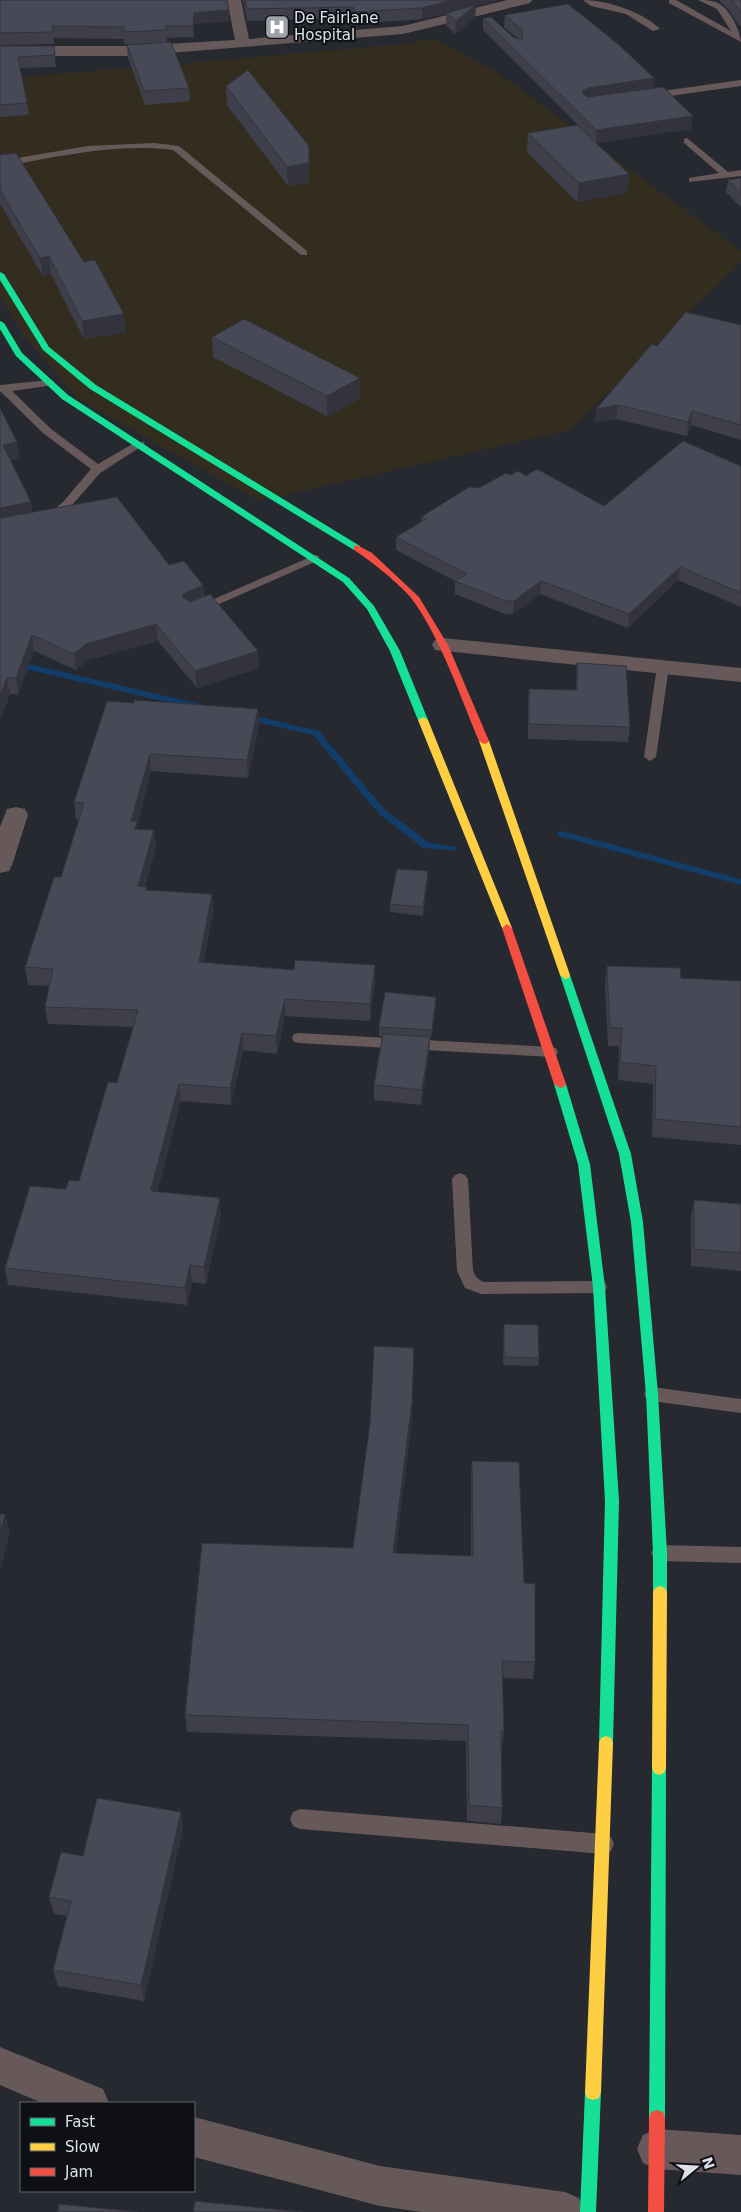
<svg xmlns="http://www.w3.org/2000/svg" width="741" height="2212" font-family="'DejaVu Sans',sans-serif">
<rect width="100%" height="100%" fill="#262930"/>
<path fill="#332d20" d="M434 39 497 72 741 251V262L570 430 259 501 78 399 25 337 0 297V79L394 45Z"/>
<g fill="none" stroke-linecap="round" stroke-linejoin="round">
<path fill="#113d68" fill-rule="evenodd" d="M0 657 204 705 209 708 204 711 0 663Z
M246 714 319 731 385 810 430 843 456 847 457 849 456 851 423 848 379 814 313 735 243 719V715Z
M562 831 741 879V885L558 836 557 834 558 832Z"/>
<path fill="#675959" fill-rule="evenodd" d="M583 0C607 0 643 12 660 29L653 31 626 14 591 6Z
M669 0H676L731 31 717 9 698 0C706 0 714 0 721 5 730 10 741 33 741 42L669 3Z
M741 80V86L648 99 644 96 648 93Z
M687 138 728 172 741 170V176L689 182V178L719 173 684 143V139Z
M154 143 179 146 307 251V255H301L173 150C115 143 58 157 0 167V161L88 146Z
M50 380 54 381V385L12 391 51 429 98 464 136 442H144L145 444 100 473 67 511 52 520 48 519V515L63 502 91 469 43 433 0 391V385Z
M315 555 319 556V560L201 612 197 613 191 609Z
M663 662 669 666 656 757 650 761 644 757 657 666Z
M299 1033 551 1047 556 1048 558 1052 556 1056 551 1057 299 1043 294 1042 292 1038 294 1034Z
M460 1173 465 1175 468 1179 473 1271 477 1278 483 1282 599 1281 605 1282 607 1287 605 1292 599 1293 481 1294 465 1288 457 1271 452 1179 455 1175Z
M652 1387 741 1399V1413L652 1401 646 1399 644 1394 646 1389Z
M660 1545 741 1547V1563L660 1561 654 1559 651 1553 654 1547Z
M300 1809 604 1834 611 1837 614 1844 611 1851 604 1854 300 1829 293 1826 290 1819 293 1812Z"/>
<path fill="#675959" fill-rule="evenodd" d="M227 0H241L249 39 403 26 507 0H532L530 3 403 34 132 56H0V46H132L235 40Z
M443 638 741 668V682L435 650 432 645 435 640Z
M16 807 25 809 28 815 12 865 9 871 0 873V827L7 809Z
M0 2047 103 2089 109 2103H42L0 2085Z
M194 2117 380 2166 565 2192 579 2198 585 2212H421L380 2206 194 2157Z
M657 2129 741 2135V2175L657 2169 643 2163 637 2149 643 2135Z"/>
<path fill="#16e098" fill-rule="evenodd" d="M0 272 4 274 49 347 96 385 360 546V550H354L90 389 43 350 0 280Z
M0 321 4 323 22 353 68 395 349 578 374 606 400 651 428 720 426 722 423 723 418 720 390 651 367 609 343 582 62 399 16 356 0 329Z
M565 971 570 975 631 1154 643 1222 658 1394 667 1553V1592L665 1596 660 1598 655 1596 653 1592V1553L646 1394 631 1222 619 1154 560 975Z
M560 1080 566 1084 590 1164 605 1287 619 1501 613 1743 611 1748 606 1750 601 1748 599 1743 605 1501 593 1287 578 1164 554 1084Z
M659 1761 664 1763 666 1768 665 2118 663 2124 657 2126 651 2124 649 2118 652 1768 654 1763Z
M593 2084 599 2086 601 2092 596 2212H580L585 2092 587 2086Z"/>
<path fill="#ffcf43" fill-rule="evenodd" d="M423 717 428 720 512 928 511 931 507 932 502 928 418 720Z
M484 738 489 741 570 975 569 978 565 979 560 975 479 741Z
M660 1586 665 1588 667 1592 666 1768 664 1773 659 1775 654 1773 652 1768 653 1592 655 1588Z
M606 1736 611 1738 613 1743 601 2092 599 2098 593 2100 587 2098 585 2092 599 1743 601 1738Z"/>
<path fill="#f24e42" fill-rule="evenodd" d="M357 545 372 553 419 597 448 645 489 741 487 743 484 744 479 741C460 696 441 639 412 599 402 586 369 559 354 550V546Z
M507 924 512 928 566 1084 564 1087 560 1088 554 1084 502 928Z
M657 2110 663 2112 665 2118 664 2212H648L649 2118 651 2112Z"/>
</g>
<path fill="#3e3f4b" d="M0 0 229 21 194 24V37L167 38V42L189 88 190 101 145 105 128 58 127 45 132 44H124V39L54 38V44L0 45Z
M243 0H498L476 6 475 18 455 34 446 25V13L422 19 355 24 353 18 247 21Z
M720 0H741V26L738 24 729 10 720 2Z
M505 15 654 78 653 88 691 129 596 143 629 174 627 193 577 202 527 152 528 133 581 128 483 30V18L514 38H517L504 27Z
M0 46H54L56 67 20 68 27 103 29 115 0 117Z
M226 86 309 182 288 186 227 105Z
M0 155 126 332 84 339 51 274 43 276 0 204Z
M741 178V207L726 192 728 180Z
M741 325V440L691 425 687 436 616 419 595 423 596 409 657 346Z
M212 337 360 399 327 416 213 357Z
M0 408 17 442 19 458 10 460 31 502 32 512 169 565 203 585 204 596 258 651 259 668 197 688 158 641 88 660 76 670 34 651 18 695 10 694 0 720Z
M741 466V607L678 580 628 628 540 594 513 614H505L455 594V581L396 550V537L421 522V517L479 488 510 475 526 476 604 506Z
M577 663 630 727 628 742 528 739V703L529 689 576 690Z
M134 703 258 709 259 726 248 778 151 771 137 825V829L154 830 156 848 145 887 147 890 214 911 203 962 294 970 375 965V983L370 1021 285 1016 277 1054 243 1050 231 1105 181 1101 157 1191 221 1215 206 1284 192 1282 187 1305 8 1285 5 1268 66 1189 79 1181 117 1083 133 1027 48 1024 45 1007 49 986 28 985 25 967 61 877 79 820 76 819 74 802Z
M428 871V880L423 916 390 912V904Z
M607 966 681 978 741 981V1145L652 1137 653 1084 618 1080 619 1046H608L605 984Z
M436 997V1006L431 1038H430L429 1052 421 1105 374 1100V1085L382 1036H379V1027Z
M694 1200 741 1204V1271L691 1266V1218Z
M504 1324 539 1358 538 1366 503 1365Z
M412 1420 395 1553 471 1556V1479L472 1461 524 1583 535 1662 533 1679 502 1678 504 1731 502 1748H501L502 1808 501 1824 467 1821 466 1741 187 1732 185 1715 353 1548Z
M181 1812 183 1829 144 2001 58 1986 53 1970 67 1916 54 1914 49 1897 83 1856Z"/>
<path fill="#32333d" d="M453 0H498L476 6 475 18 455 34 456 21 475 6 422 19V8Z
M229 10V21L194 24V37L193 26 194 13Z
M654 78 653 91 582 104 583 91 588 88Z
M693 116 691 129 596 143V130Z
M309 146V182L288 186 287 167Z
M629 174 627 193 577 202 579 183Z
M49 256 51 274 43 276 40 258Z
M124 314 126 332 84 339 82 321Z
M360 378V399L327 416V396Z
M618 405 616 419 595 423 596 409Z
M692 411 691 425 687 436 688 422Z
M17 442 19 458 5 460 3 445Z
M31 502 33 518 0 525V508Z
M680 567 678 580 628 628 629 614Z
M541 581 540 594 513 614 514 601Z
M203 585 204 602 184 614 183 594Z
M156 624 158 641 88 660 76 670 74 654 86 644Z
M32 635 34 651 18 695 16 678Z
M258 651 259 668 197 688 195 671Z
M7 678 10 694 0 720V696Z
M258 709 259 726 248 778 247 760Z
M150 754 151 771 137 825 138 839 131 821Z
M154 830 156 848 140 904 138 886Z
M428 871V880L423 916V907Z
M212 894 214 911 200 979 199 962Z
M375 965V983L370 1021V1004Z
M436 997V1006L431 1038 432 1030Z
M285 999V1016L277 1054 276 1036Z
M242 1033 243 1050 231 1105 230 1088Z
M430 1037 429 1052 421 1105 422 1090Z
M179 1084 181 1101 154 1206 151 1189Z
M220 1198 221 1215 206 1284 204 1267Z
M190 1265 192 1282 187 1305 185 1288Z
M414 1348 412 1420 393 1571V1553Z
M5 1514 10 1532 0 1572V1535Z
M181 1812 183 1829 144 2001 141 1985Z"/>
<path fill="#484957" stroke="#32333d" d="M0 0H227L229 10 194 13 193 26H165L167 30 124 32V27L52 26 53 32 0 33Z
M245 0H453L422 8 355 12 353 7 247 9Z
M732 0H741V13L740 12Z
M568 4 618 44 654 78 588 88 583 91V94L588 97 663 87 693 116 596 130 483 18 491 17 514 38 522 39 523 31 505 15Z
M476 5 456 21 446 13Z
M171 42 189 88 144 91 127 45Z
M0 46H54L55 55 18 57 27 103 0 105Z
M248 70 309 146V163L287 167 226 86Z
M577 125 629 174 579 183 528 133Z
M16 153 84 262 95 260 124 314 82 321 49 256 40 258 0 190V155Z
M741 178V193L728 180Z
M686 312 741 325V425L692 411 688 422 618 405 596 409 652 344 657 346Z
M244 319 360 378 327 396 212 337Z
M0 408 17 442 3 445 31 502 0 508Z
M683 441 741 466V593L680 567 629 614 541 581 514 601H506L455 581 467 574 396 537 426 519 421 517 469 487 479 488 506 473 510 475 518 471 526 476 537 469 604 506Z
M117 497 169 565 184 561 203 585 183 594V597L190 602 210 594 258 651 195 671 156 624 86 644 74 654 32 635 16 678H7L0 696V518Z
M577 663 626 666 630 727 529 724V689L577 690Z
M134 700 258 709 247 760 150 754 131 821H137L135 829 154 830 138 886 147 887 146 890 212 894 199 962 294 970 295 960 375 965 370 1004 285 999 276 1036 242 1033 230 1088 179 1084 151 1189 152 1191 220 1198 204 1267 190 1265 185 1288 5 1268 30 1186 66 1189 69 1180 79 1181 108 1082 117 1083 138 1010 45 1007 53 969 25 967 54 877H61L84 803 74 802 107 701 134 703Z
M397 869 428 871 423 907 390 904Z
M607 966 680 968 681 978 741 981V1127L655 1119 656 1066 620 1062 622 1028H610Z
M385 992 436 997 432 1030 379 1027Z
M383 1034 430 1037 422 1090 374 1085Z
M694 1200 741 1204V1253L694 1249Z
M504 1324 538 1325 539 1358 504 1357Z
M374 1346 414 1348 412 1402 393 1553 473 1556 472 1461 519 1462 524 1583 535 1584V1662L502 1661 504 1731H501L502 1808 469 1805 468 1725 185 1715 202 1543 353 1548 370 1423Z
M0 1514H5L0 1535Z
M97 1798 181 1812 141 1985 53 1970 71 1901 49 1897 61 1852 83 1856Z
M195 2201 302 2212H193Z
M59 2204 138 2212H58Z"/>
<defs>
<symbol id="hospital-square" viewBox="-11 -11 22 22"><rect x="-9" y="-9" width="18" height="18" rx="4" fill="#9ea1a8" stroke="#0e1015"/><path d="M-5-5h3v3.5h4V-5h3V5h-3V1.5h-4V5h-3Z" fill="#fff"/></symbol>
</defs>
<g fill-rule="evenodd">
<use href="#hospital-square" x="263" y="13" width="28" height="28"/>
</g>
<g text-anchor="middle" stroke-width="4" stroke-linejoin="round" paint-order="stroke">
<g font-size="15" fill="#dee1e9" stroke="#0e1015" text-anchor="start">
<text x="294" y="23">De Fairlane<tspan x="294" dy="17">Hospital</tspan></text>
</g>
</g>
<rect x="20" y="2102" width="175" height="90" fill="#0e1015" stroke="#61646a"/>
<rect x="30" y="2118" width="25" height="8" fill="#16e098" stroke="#61646a"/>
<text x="65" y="2127" font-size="15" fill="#dee1e9">Fast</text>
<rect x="30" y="2143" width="25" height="8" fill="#ffcf43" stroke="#61646a"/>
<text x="65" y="2152" font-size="15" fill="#dee1e9">Slow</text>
<rect x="30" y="2168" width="25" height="8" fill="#f24e42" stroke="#61646a"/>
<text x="65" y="2177" font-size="15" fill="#dee1e9">Jam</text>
<g transform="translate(696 2167) rotate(72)" stroke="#0e1015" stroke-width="4" paint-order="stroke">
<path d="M0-4L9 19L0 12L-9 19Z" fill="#dee1e9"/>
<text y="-8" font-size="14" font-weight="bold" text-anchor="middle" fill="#dee1e9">N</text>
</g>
</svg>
